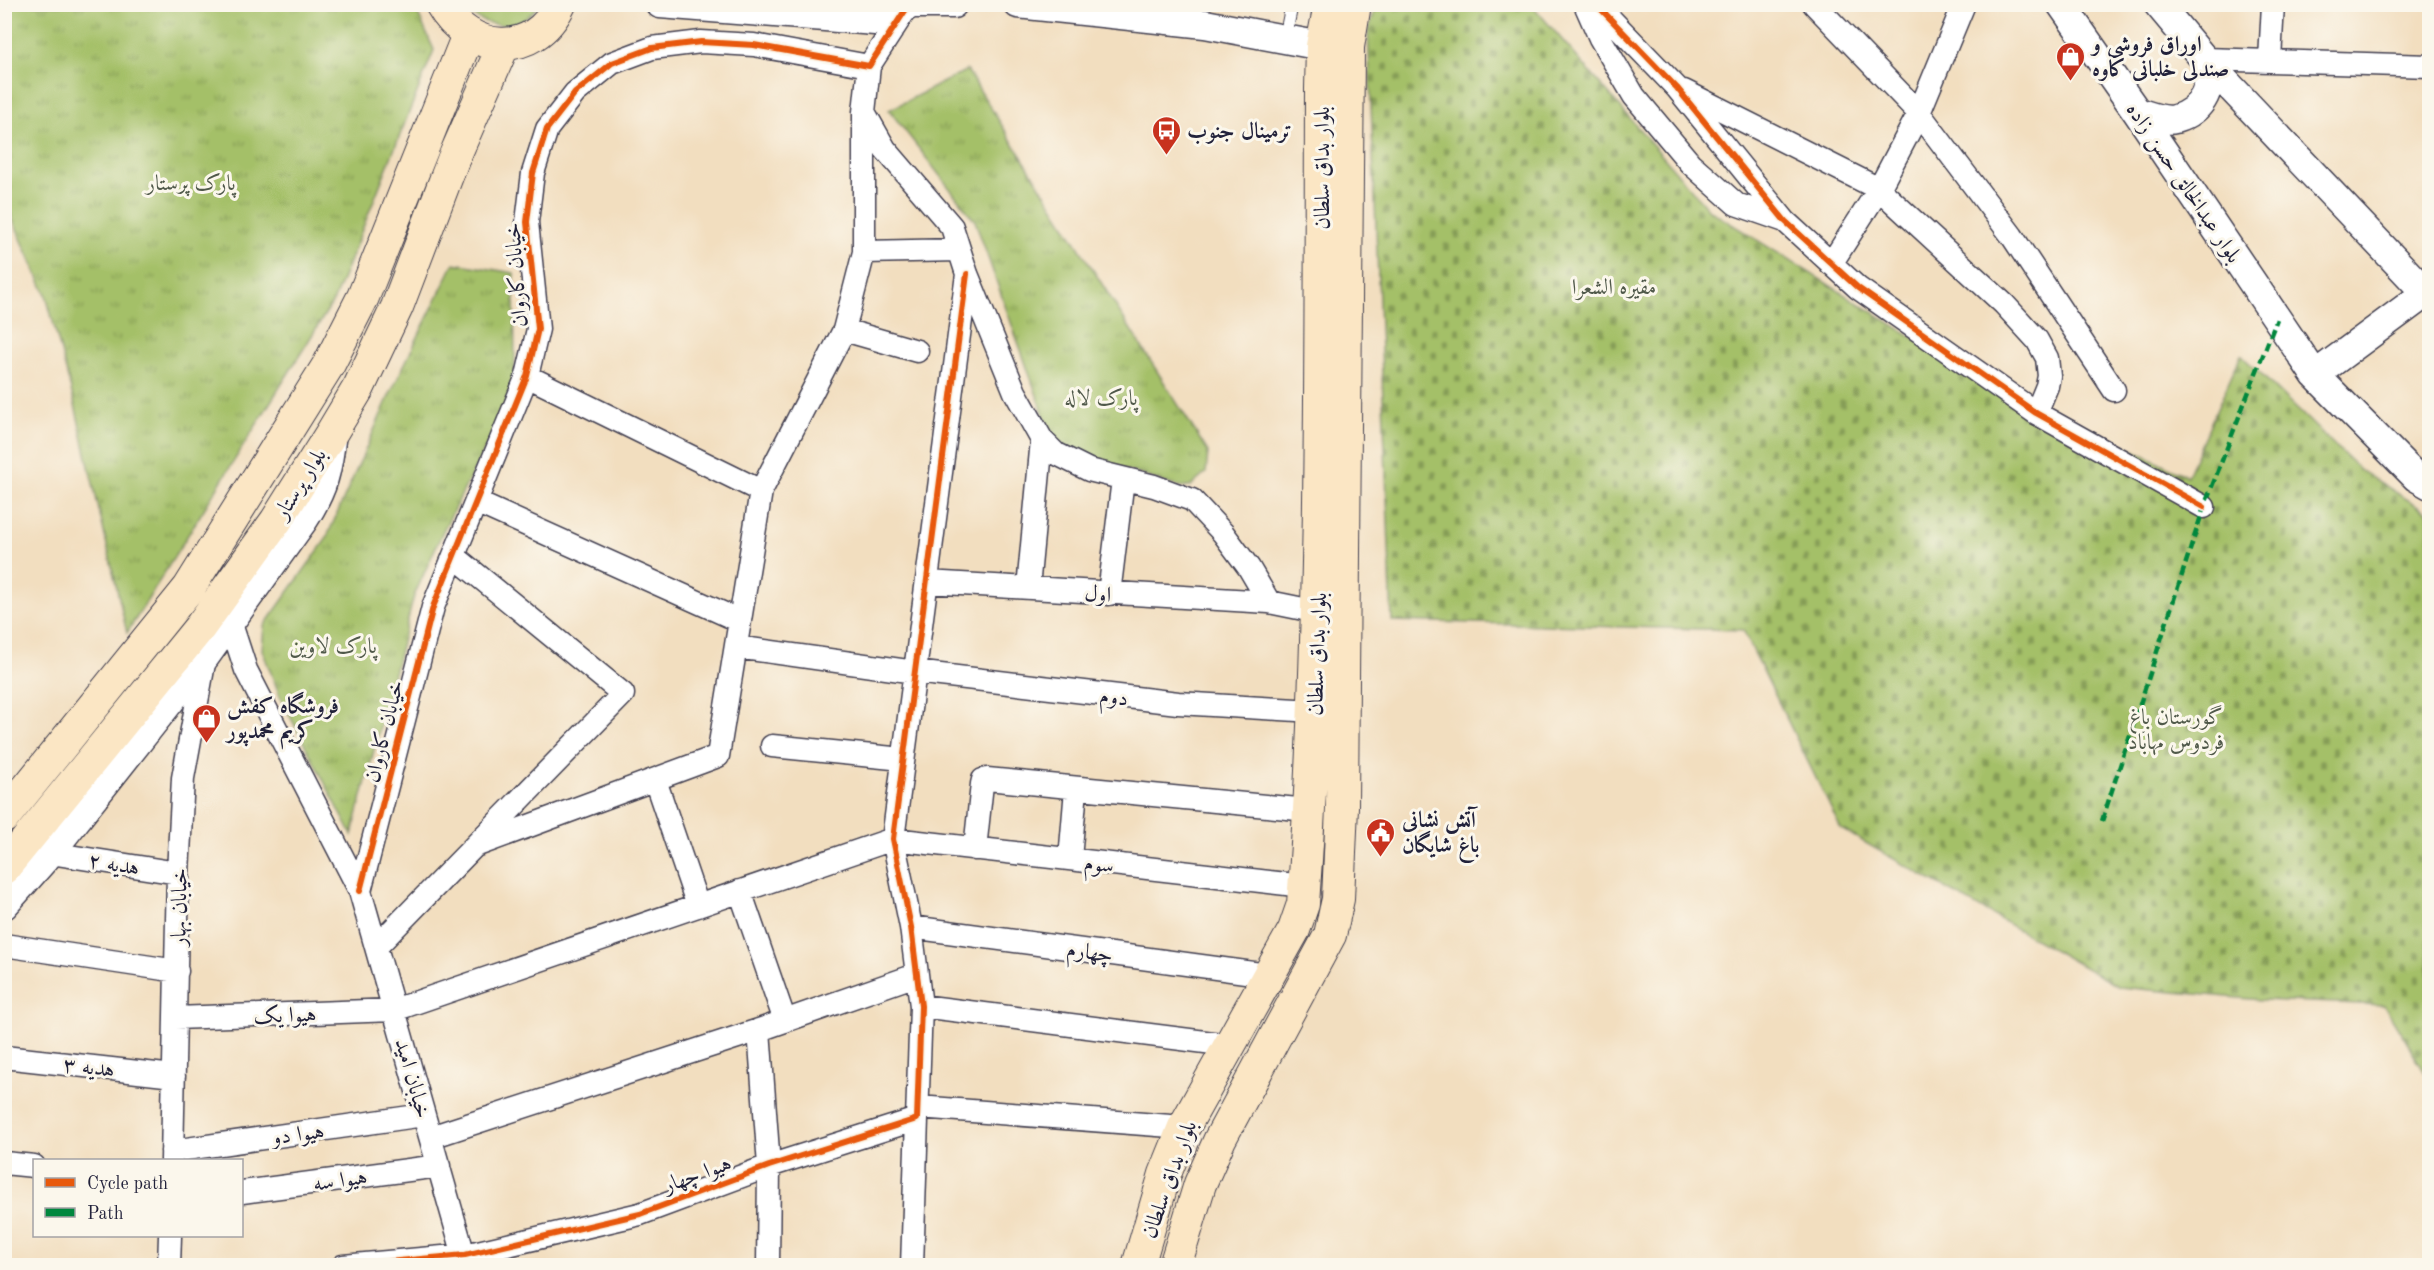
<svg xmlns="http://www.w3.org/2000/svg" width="2434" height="1270" font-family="'Old Standard TT',Amiri,serif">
<defs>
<pattern id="cemetery-stones" width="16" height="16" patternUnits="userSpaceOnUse" patternTransform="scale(1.5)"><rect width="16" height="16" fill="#a4c067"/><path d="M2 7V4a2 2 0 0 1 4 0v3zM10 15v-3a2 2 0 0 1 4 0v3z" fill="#859c56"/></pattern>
<pattern id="park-tufts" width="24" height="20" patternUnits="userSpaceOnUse" patternTransform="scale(1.5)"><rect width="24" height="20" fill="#a4c067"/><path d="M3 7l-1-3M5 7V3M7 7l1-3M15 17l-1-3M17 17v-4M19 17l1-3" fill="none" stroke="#859c56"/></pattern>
</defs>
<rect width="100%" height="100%" fill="#fbf7ec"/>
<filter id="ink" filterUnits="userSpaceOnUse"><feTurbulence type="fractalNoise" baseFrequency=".0167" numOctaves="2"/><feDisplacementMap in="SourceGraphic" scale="12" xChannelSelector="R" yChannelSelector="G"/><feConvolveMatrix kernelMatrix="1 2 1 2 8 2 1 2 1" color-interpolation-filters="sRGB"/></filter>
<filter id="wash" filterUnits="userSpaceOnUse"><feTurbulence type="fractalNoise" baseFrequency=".008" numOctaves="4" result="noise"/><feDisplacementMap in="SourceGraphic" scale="24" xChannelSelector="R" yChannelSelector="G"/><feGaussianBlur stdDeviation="1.35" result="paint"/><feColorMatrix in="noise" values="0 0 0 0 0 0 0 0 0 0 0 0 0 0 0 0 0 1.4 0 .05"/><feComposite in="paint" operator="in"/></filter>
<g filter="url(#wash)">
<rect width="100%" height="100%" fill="#f2debf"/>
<path fill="#a4c067" stroke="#637151" stroke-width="1.5" d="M462 5H538C521 34 480 29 462 5Z"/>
<path fill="url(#cemetery-stones)" stroke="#637151" stroke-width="1.5" d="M1377 5H1532L1709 210 1956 364 2187 476 2241 355 2360 470 2429 513V1078L2384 1005 2261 1000 2119 987 1841 829 1743 630 1392 621 1368 31Z"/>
<path fill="url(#park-tufts)" stroke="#637151" stroke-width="1.5" d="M7 5H414L434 50 334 300 127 633 75 405 46 295 5 202Z
M967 70 1208 452 1206 473 1190 487 1176 486 1070 452 1051 435 975 221 889 110Z
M454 263 514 273 515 379 495 429 443 531 414 596 352 835 281 699 262 650 264 626 325 541 390 394Z"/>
</g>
<g filter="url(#ink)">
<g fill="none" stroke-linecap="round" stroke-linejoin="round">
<defs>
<path id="service" d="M1285 38 1292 4"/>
<path id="minor" d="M1585 4 1600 38 1634 96 1690 163 1736 204 1785 221
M1596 4 1677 88 1785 221 1858 288 2036 413 2204 507
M1814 4 1919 113 2012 236 2114 390
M2204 59 2430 66
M2270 60 2273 4
M869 66 864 112 885 149 952 227 967 274 1015 392 1042 440 1055 453 1089 470 1154 486 1192 500 1223 533 1249 568 1269 602 1318 612
M1684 91 1879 189 2004 304 2037 340 2047 358 2049 376 2047 386 2036 413
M864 252 959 250
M1831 264 1879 189 1919 113 1964 4
M844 330 917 351
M527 376 761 491
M476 502 740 621
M927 582 1269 602
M1028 588 1042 440
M1109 594 1123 479
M230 621 246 670 360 891 467 1266
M736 647 915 672 1178 703 1314 711
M772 746 903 759
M655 780 698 906
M475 846 718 756 761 491 844 330 864 252V112
M975 849 982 784 983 780 987 779 1308 810
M50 853 178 873
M1070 859 1076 789
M360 891 433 607 527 376 538 329 527 222 533 173 547 129 575 93 612 63 652 48 701 42 754 45 869 66 908 6
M740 891 785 1021
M911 927 1268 975
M4 945 177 971
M376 947 623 694 454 556
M921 1006 1229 1045
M176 1018 394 1010 893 839 1304 886
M759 1030 769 1166 768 1266
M4 1057 174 1076
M918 1107 1184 1127
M431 1137 759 1030 916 975
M172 1151 424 1115
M172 1160 178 873 183 778 205 658
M4 1163 34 1166
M242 1192 439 1166
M169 1266 170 1236
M343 1266 465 1255 640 1214 769 1166 917 1119 921 1006 911 927 893 839 967 274
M912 1266 917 1119"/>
<path id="tertiary" d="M660 4 875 21 908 6
M905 4H953
M1018 4 1205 24 1322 46
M2061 4 2137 112 2315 375 2416 477 2430 485
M2158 4 2204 59 2426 293 2315 375
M2137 112C2148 115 2164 122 2175 119 2203 111 2216 85 2204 59
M4 905 50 853 145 733 205 657 303 521C324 489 328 470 332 432"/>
<path id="secondary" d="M441 4C469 54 534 60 560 4
M4 817 189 588 329 364 363 297 468 35
M4 868 200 627 276 521 332 432 359 387 397 307 453 160 504 44
M1138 1266 1165 1174 1184 1127 1294 930 1303 904C1323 632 1320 360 1321 89L1322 46 1330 4
M1175 1266 1200 1184 1220 1139 1330 935 1338 899 1342 807 1348 47 1355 4"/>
</defs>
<use href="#service" stroke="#413e4f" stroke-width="14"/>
<use href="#minor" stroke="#413e4f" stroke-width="25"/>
<use href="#tertiary" stroke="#413e4f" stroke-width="31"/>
<use href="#secondary" stroke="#413e4f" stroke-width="34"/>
<use href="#service" stroke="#fff" stroke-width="12"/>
<use href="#minor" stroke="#fff" stroke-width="22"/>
<use href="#tertiary" stroke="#fff" stroke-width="28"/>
<use href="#secondary" stroke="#fbe6c4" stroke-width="32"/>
<path stroke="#00873e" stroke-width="4.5" stroke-dasharray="9 4.5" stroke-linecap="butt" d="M2102 821 2204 507 2277 319"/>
<defs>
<path id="cycleway" d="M1596 4 1677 88 1785 221 1858 288 2036 413 2204 507
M360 891 433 607 527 376 538 329 527 222 533 173 547 129 575 93 612 63 652 48 701 42 754 45 869 66 908 6 905 4
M343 1266 465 1255 640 1214 769 1166 917 1119 921 1006 911 927 893 839 967 274"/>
</defs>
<use href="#cycleway" stroke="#fbf7ec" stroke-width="10"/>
<use href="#cycleway" stroke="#e8590c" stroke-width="6"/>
</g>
</g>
<defs>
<symbol id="shop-pin" viewBox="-11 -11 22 30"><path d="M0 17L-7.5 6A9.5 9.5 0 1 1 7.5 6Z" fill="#c8321e" stroke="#fbf7ec"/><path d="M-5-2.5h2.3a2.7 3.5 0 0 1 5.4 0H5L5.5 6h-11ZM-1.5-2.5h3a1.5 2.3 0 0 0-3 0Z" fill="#fff"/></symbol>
<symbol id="bus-pin" viewBox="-11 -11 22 30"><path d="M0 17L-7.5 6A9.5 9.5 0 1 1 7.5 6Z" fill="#c8321e" stroke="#fbf7ec"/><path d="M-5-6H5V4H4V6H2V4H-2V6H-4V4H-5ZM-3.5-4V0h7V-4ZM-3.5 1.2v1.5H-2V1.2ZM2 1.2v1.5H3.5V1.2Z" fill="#fff"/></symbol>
<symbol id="civic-pin" viewBox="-11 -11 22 30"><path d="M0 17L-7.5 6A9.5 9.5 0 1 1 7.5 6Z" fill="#c8321e" stroke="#fbf7ec"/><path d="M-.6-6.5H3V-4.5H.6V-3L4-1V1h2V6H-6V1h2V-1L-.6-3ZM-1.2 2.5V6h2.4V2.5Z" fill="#fff"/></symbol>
</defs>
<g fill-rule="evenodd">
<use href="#shop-pin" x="2054" y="40" width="33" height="45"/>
<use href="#bus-pin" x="1150" y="114" width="33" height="45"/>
<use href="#shop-pin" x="190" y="702" width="33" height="45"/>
<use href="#civic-pin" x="1364" y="816" width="33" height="45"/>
</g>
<g text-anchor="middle" stroke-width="6" stroke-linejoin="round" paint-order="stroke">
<g font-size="22" font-weight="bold" fill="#22223b" stroke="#fbf7ec" text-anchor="start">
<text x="2092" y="51">اوراق فروشی و<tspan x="2092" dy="25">صندلی خلبانی کاوه</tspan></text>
<text x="1187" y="138">ترمینال جنوب</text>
<text x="227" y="713">فروشگاه کفش<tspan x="227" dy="25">کریم محمدپور</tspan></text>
<text x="1402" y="827">آتش نشانی<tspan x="1402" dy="25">باغ شایگان</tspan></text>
</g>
<g font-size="22" fill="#22223b" stroke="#fbf7ec">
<text transform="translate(1321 168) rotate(-90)" y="8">بلوار بداق سلطان</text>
<text transform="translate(2185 182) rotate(56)" y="8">بلوار عبدالخالق حسن زاده</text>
<text transform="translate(515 275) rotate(-94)" y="8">خیابان کاروان</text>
<text transform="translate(299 483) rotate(-58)" y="8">بلوار پرستار</text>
<text transform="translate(1098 593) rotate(4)" y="8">اول</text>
<text transform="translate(1316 654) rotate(-88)" y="8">بلوار بداق سلطان</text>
<text transform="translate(1114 696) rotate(7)" y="8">دوم</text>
<text transform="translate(383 731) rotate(-76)" y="8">خیابان کاروان</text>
<text transform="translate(114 863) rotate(9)" y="8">هدیه ۲</text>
<text transform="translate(1099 863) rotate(6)" y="8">سوم</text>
<text transform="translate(178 907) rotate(-89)" y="8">خیابان بهار</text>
<text transform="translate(1090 951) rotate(8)" y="8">چهارم</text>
<text transform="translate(285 1014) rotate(-2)" y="8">هیوا یک</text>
<text transform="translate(89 1066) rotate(6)" y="8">هدیه ۳</text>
<text transform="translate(414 1078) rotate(74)" y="8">خیابان امید</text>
<text transform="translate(298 1133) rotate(-8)" y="8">هیوا دو</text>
<text transform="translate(697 1173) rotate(-20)" y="8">هیوا چهار</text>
<text transform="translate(340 1179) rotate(-8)" y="8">هیوا سه</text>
<text transform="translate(1168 1179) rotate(-70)" y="8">بلوار بداق سلطان</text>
</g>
<g font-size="22" fill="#50594a" stroke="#fbf7ec">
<text x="191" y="190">پارک پرستار</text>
<text x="1614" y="294">مقیره الشعرا</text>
<text x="1101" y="405">پارک لاله</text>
<text x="333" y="653">پارک لاوین</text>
<text x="2176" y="724">گورستان باغ<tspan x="2176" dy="25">فردوس مهاباد</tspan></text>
</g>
</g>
<rect width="2434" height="1270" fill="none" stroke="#fbf7ec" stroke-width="24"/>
<rect x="33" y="1159" width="210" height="78" fill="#fbf7ec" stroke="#a4a2a5" stroke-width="1.5"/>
<rect x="45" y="1178" width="30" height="9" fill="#e8590c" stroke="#a4a2a5" stroke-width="1.5"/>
<text x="87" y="1189" font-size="18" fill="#22223b">Cycle path</text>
<rect x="45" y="1208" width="30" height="9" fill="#00873e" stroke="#a4a2a5" stroke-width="1.5"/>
<text x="87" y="1219" font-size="18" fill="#22223b">Path</text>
</svg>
